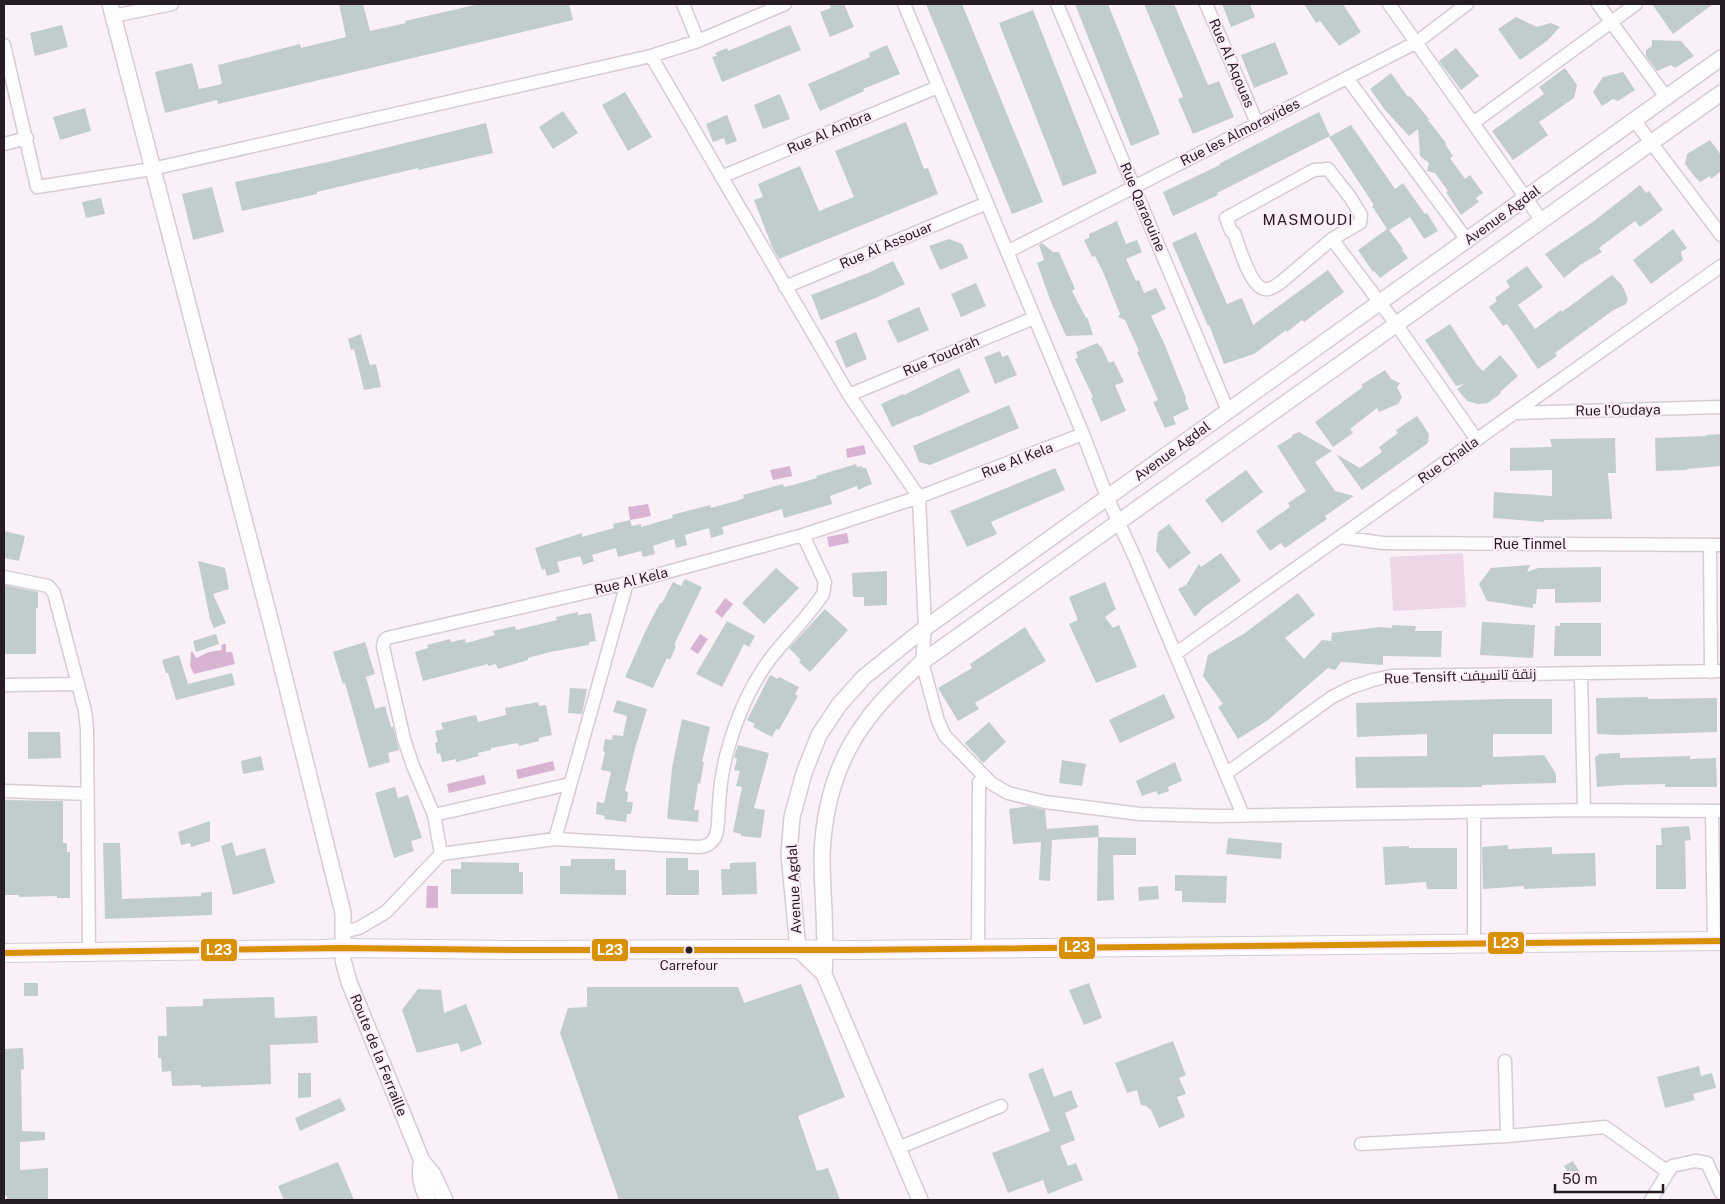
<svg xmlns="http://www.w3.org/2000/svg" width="1725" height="1204" font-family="'Public Sans',Cairo,sans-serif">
<rect width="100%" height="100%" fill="#faf0f8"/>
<path fill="#ecd6e7" d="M1463 553 1466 607 1393 611 1390 557Z"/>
<path fill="#d9b3d2" d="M864 445 866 454 847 458 846 449Z
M790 466 792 476 773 480 770 470Z
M648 504 651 516 630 520 628 507Z
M847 533 849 543 829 547 827 537Z
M725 598 733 604 722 618 715 612Z
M700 634 708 639 698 654 690 649Z
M223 644H226V652H232L235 664 194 674 190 666 191 652H193L196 658 209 652 222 650 221 646Z
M553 761 555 770 518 779 516 770Z
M484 775 486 784 449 793 447 784Z
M427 886H438V908H426Z"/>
<path fill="#c1cccd" d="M339 4H363L370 31 406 23 405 21 479 4H569L573 20 218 104 217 100 165 113 155 72 192 63 199 89 222 84 218 65 300 44 301 48 346 37Z
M829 4H844L854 27 830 37 820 12 831 8Z
M926 4H962L1043 202 1012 214Z
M1075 4H1108L1160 134 1131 146Z
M1144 4H1174L1208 85 1219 81 1234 117 1193 134 1178 99 1183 97Z
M1222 4H1250L1255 17 1231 27Z
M1304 4H1343L1361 32 1339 46 1320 21 1316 23Z
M1652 4H1713L1673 34Z
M1033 10 1097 173 1063 186 999 23Z
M1516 17 1537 27 1551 23 1560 27 1547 41 1520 60 1498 29Z
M62 25 68 47 35 56 30 33Z
M790 25 801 50 722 82 712 57 717 56 715 53 727 48 728 51Z
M1652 40 1681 41 1694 56 1675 68 1671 65 1657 71 1646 56V50L1652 46Z
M1275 42 1288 74 1254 88 1241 55Z
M887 45 900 74 863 89 864 91 820 111 808 84 870 57 869 53Z
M1456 48 1479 76 1461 90 1439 61Z
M1565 68 1577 85 1574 98 1539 122 1548 135 1513 160 1492 131 1544 94 1539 87Z
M1623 72 1635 90 1618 101 1613 99 1602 106 1593 92 1603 77Z
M1391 73 1408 97 1410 96 1429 119 1428 120 1446 143 1445 144 1453 156 1450 158 1465 179 1470 175 1483 193 1476 198 1479 202 1461 215 1446 192 1448 191 1435 173 1427 171 1429 163 1420 156 1418 129 1409 136 1385 110 1370 89Z
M625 92 652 137 628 151 602 105Z
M780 94 790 119 763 129 754 105Z
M85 108 91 131 60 140 53 117Z
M563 111 578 133 553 149 539 127Z
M1319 112 1330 136 1217 193 1218 195 1173 216 1163 192 1220 165 1219 164 1255 145Z
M727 115 737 141 726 145 724 138 713 142 706 124Z
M906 122 924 169 928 168 938 194 779 259 773 249 754 200 763 197 758 184 800 166 819 211 854 197 835 151Z
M486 123 493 153 418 170V168L317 192V194L242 211 235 182 328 162Z
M1351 125 1395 189 1403 183 1425 214 1427 213 1438 231 1424 239 1410 217 1389 230 1403 249 1402 250 1408 258 1380 278 1374 271 1373 272 1358 250 1387 229 1372 206 1374 205 1329 137Z
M1710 140 1721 155V171L1711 179 1710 176 1700 182 1695 177 1685 164 1687 154Z
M1640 185 1646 193 1649 191 1663 210 1640 227 1635 221 1599 248 1602 252 1580 265 1564 278 1545 254 1594 221Z
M212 187 224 232 193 240 182 194Z
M101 198 105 214 86 218 82 202Z
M1117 221 1126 244 1137 240 1142 252 1126 259 1136 281 1139 280 1144 293 1156 288 1166 309 1151 316 1164 343 1186 398 1185 399 1189 409 1173 417 1176 424 1165 428 1153 402 1158 400 1137 352 1139 351 1125 320 1118 317 1120 314 1103 272 1095 256 1092 257 1084 240 1089 238V234Z
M1673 229 1687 248 1681 252 1683 260 1651 284 1633 260Z
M1196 232 1227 304 1242 298 1253 325 1328 270 1344 292 1304 322 1302 320 1287 332 1286 330 1254 354 1224 364 1209 325 1208 326 1172 243Z
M949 239 962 244 968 258 940 270 929 246Z
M1042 243 1053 252H1059L1075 289 1072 291 1086 318 1087 317 1093 335 1066 336 1051 302 1037 263 1044 260 1039 245Z
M893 261 905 284 878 297 821 320 811 295 868 273Z
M1527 266 1543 287 1518 305 1535 329 1561 310 1562 312 1612 275 1622 285 1628 299 1626 304 1612 311 1555 353 1557 356 1538 369 1507 324 1503 326 1489 307 1497 301 1495 298 1510 287 1506 281Z
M976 283 986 306 961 317 951 294Z
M919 307 929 330 898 343 887 321Z
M1450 324 1477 365 1483 371 1500 355 1518 376 1500 392 1501 393 1488 403 1478 404 1467 401 1457 389 1464 384 1456 386 1425 340Z
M856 332 867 359 846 368 835 341Z
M361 334 370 365 376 364 381 387 364 390 354 349 351 350 348 339Z
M1097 343 1102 348 1109 363 1114 361 1121 376 1124 382 1115 385 1126 411 1101 422 1091 398 1093 397 1075 359 1078 358 1076 352Z
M1000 351 1002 357 1008 355 1017 375 995 384 984 357Z
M959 368 970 392 917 417V416L892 427 881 404 903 394 904 395Z
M1385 370 1391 379 1400 383 1397 387 1402 397 1398 404 1379 412 1377 408 1350 429 1353 433 1333 447 1315 422 1363 387 1361 385Z
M1009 405 1019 428 930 465 919 462 913 446Z
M1417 416 1429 434 1428 443 1362 490 1336 454 1360 468 1382 452 1379 447 1398 433 1396 430Z
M1299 432 1332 451 1315 462 1335 491 1354 496 1325 516 1327 519 1285 548 1281 543 1270 551 1256 531 1290 507 1288 503 1306 491 1277 446 1292 437V435Z
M1721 434V466L1687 469V470L1656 471 1655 438 1706 436 1705 435Z
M1615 438 1616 473H1608L1612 519 1544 520V522L1493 518 1494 492 1552 496V470L1510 471V448L1552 447 1550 439Z
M856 464 857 467 862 466V468H866L872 484 858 490 857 486 830 496 832 504 784 518 782 509 722 527 724 534 711 538 709 528 685 535 687 545 676 548 674 539 653 546 655 554 643 557 641 551 618 557 616 548 592 555 594 561 583 565 580 556 557 562 560 572 547 576 545 569 542 570 535 548 582 533V537L614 528 613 524 630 520 632 526 641 524V527L665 520 673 518 672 515 710 505 711 508 736 501 744 498 743 495 783 484 784 487 793 485 817 478 816 476Z
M1055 468 1065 490 991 522 997 534 967 547 950 511Z
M1246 470 1263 492 1222 523 1205 500Z
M1169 524 1191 553 1169 569 1156 551 1158 532Z
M4 531 25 536 19 561 4 558Z
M1221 553 1241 581 1203 608 1195 617 1178 589 1186 585 1199 564 1201 567Z
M198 561 225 568 229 589 213 594 226 623 214 628 210 619Z
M1530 565 1527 572 1538 568 1601 567V602L1555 603V589H1537L1536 604H1533V608L1487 601 1479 584 1491 568Z
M776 568 799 588 764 624 742 603Z
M887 571V605L864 606V597H853L852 573Z
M685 579 702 587 674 645 676 646 670 660 667 658 653 688 625 677 646 630 660 603H662L673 582 681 586Z
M1105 582 1116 609 1105 617 1113 628 1119 625 1137 667 1096 683 1069 624 1078 620 1069 597Z
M4 585 38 592V608H36V654H4Z
M1298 593 1315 615 1285 638 1304 659 1322 640 1331 641 1332 633 1380 627 1392 628V625L1416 626 1415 631H1442L1441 657 1383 656V665L1341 662 1335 670 1328 668 1268 720 1238 739 1218 707 1223 704 1203 676 1208 655 1245 633Z
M825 609 848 630 810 672 799 662 801 660 789 648Z
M578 612V615L591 613 596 641 589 642V645L550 652 528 658V660L498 669 496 664 488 666V664L423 681 415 652 428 648 427 645 450 639 451 642 465 639 466 643 495 635 493 631 515 626 516 630 557 620 556 617Z
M727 621 755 636 749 647 744 644 722 687 696 674Z
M1482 622 1535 625 1533 658 1480 655Z
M1560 623H1601V656H1554L1555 626H1560Z
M1025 627 1046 661 975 703 979 709 958 721 938 688 972 668 970 664Z
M216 634 219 644 196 652 193 641Z
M365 642 375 674 366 677 375 709 385 706 391 727H393L399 750 388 753 390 762 369 768 345 683 343 684 333 652Z
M179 655 188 684 232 673 235 685 176 700 168 673H166L162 660Z
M770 675 778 679 779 677 799 687 795 694 798 696 779 730 776 729 772 737 753 727 755 724 747 720Z
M570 688 587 689 582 714 568 713Z
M1164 694 1175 718 1120 743 1109 720Z
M1648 697V699L1717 698V732L1619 735 1597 734 1596 698Z
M1503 699H1552V734H1493V757L1544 755 1556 774V783L1482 785V787L1356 788 1355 757 1427 756V734L1357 737 1356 703Z
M617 700 647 709 634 752 625 791 628 792 627 802H633L631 814H627L626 822 604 819 605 816 596 814 597 802 604 803 611 772 601 770 605 752 603 751 605 739 612 740 613 735 623 736 627 716 613 712Z
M538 702 539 706 546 705 552 735 539 738V741L519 746 518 743 491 748V750L478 753 479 756 456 762V759L442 762 440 753 437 754 435 743 438 742 435 731 443 729 441 723 476 715 478 722 506 715 505 708Z
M682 719 710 727 702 762H704L700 784 698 783 694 810H699L698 822 667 819 672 768Z
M989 722 1006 742 983 763 965 743Z
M28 732H60L61 758 28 759Z
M738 745 769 753 754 808 765 810 761 838 741 836V834L733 832 742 787 736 786 740 771 734 770 737 759 734 757Z
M1620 753V758L1690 756V759L1716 758 1717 787H1665V784L1622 785 1597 787 1595 756H1598V754Z
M261 756 264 770 243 774 241 761Z
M1062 760 1086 764 1082 786 1059 783Z
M1175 762 1182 781 1168 787 1169 791 1158 795 1156 791 1142 796 1136 781Z
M395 787 398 798 408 795 422 838 411 841 414 851 394 858 375 793Z
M4 800 63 801V843H67V852H70V898H57V896L19 897V895H4Z
M1029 806 1045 810 1047 829 1098 825 1099 837 1052 840 1050 881 1039 880 1041 842 1013 844 1009 809Z
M210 821V841L191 847 190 843 181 845 178 832Z
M1689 826 1691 840 1685 841 1686 889H1656V845H1662L1661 828Z
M1098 837 1136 838V855H1113L1114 900 1097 901Z
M1228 838 1282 843 1281 859 1226 854Z
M232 842 236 856 265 848 275 883 233 895 221 846Z
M103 843H120L122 899 201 896V893L212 892V915L105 919Z
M1508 845V849L1552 847V854L1595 853 1596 886 1524 889V886L1483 889 1482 847Z
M1409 846V848H1457V889H1427L1426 882 1385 885 1383 847Z
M666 858H688V870H699V895H666Z
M571 859H615V870H626V895L560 894V866H571Z
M461 862 519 863V872H523V894H451V869H461Z
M756 862 757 894 722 895 721 869H730V863Z
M1175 875 1227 876 1226 903 1182 902V891H1175Z
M1158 886 1159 899 1139 901 1138 887Z
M24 983H38V996H24Z
M1089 983 1102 1018 1084 1025 1069 990Z
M801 984 845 1097 798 1116 817 1171 828 1168 840 1200H619L560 1033 568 1008 587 1007V987H738L744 1003Z
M418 989 441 990 444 1013 466 1004 482 1044 461 1052 458 1043 417 1053 402 1010Z
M274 997 275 1018 317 1016 318 1043 270 1045 271 1084 201 1087V1085L172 1086 171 1071 162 1072 161 1058H158V1036H167L166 1007 203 1006V999Z
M1173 1041 1186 1075 1179 1078 1186 1094 1177 1097 1185 1117 1159 1128 1151 1110 1146 1106 1141 1105 1137 1090 1127 1093 1115 1063Z
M23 1048 24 1069 21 1070 22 1131 45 1132V1140L20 1142V1170L48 1168V1200H7V1196H4V1049Z
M1699 1066 1701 1076 1712 1073 1716 1088 1693 1094 1695 1100 1665 1108 1657 1077Z
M1043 1068 1054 1097 1071 1090 1078 1107 1065 1113 1075 1140 1060 1146 1068 1166 1076 1163 1083 1180 1048 1194 1043 1180 1008 1193 992 1153 1050 1131 1028 1074Z
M298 1073H311V1097L298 1098Z
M340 1098 346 1110 300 1131 295 1118Z
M1573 1161 1579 1171 1570 1177 1564 1166Z
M338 1162 354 1200H284L278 1186Z"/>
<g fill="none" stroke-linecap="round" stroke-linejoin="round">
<defs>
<path id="minor" d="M683 4 698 41
M904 4 1083 434 1107 497 1135 558 1243 815
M1057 4 1228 411
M1206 4 1257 123
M1389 4 1542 221
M1598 4 1666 97
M113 16 172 4
M4 45 37 187 152 169 651 56 698 41 785 4
M651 56 849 395 919 497 925 628 922 662 938 721 945 736 991 783 1008 793 1045 802 1140 814 1216 816 1584 810 1721 811
M1347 78 1467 240
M1634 120 1721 235
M1473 123 1636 4
M4 144 27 138
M1328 169 1350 197 1361 215 1360 223 1332 239 1280 283C1275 286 1270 290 1265 289 1250 287 1239 246 1234 233L1231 231 1226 218 1314 170Z
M721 177 938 87
M1332 239 1396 324 1477 440
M1007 252 1417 42 1467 4
M785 287 987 203
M849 395 1034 318
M1515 413 1721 407
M1340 537 1383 543 1721 545
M1710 545 1711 672
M4 577 48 586 54 593 85 711 87 729 89 951
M1175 654 1721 266
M1581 674 1584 810
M4 685 78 684
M1227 773 1332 697 1352 687 1373 680 1391 676 1721 671
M4 791 88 794
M1712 811 1714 942
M1474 812V944
M434 815 570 784
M555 839 627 583
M441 854 434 815 413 766 404 739 383 647 384 641 387 638 627 583 803 535 919 497 1083 434
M343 932 359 928 386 912 441 854 555 839 698 847C706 847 713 843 716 835 719 826 718 814 719 805 720 788 722 772 726 756 735 722 749 687 770 659 787 637 808 617 823 594L825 582 803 535
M978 949 979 782
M1507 1136 1605 1127 1668 1172
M1361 1144 1507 1136 1505 1061
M898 1148 1001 1106
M1651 1200 1672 1166 1695 1161 1707 1163 1721 1193"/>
<path id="tertiary" d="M110 4 272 627 343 913V960L349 982 422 1161 433 1174 445 1200
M824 974 798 949 789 854 792 817 804 773 819 735 839 705 864 677 925 628 1721 58
M422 1161C418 1176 422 1187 428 1200
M920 1200 824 974C827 934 822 895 822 855 824 806 837 759 867 720 882 699 903 680 922 662L1721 93"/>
<path id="secondary" d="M4 953 322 949 343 948 514 950 780 949 851 950 1721 941"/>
</defs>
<use href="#minor" stroke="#d6ccd4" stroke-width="15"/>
<use href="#tertiary" stroke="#d6ccd4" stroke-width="18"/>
<use href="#secondary" stroke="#d6ccd4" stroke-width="20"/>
<use href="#minor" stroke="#fefdfe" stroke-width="12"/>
<use href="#tertiary" stroke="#fefdfe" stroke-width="15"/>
<use href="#secondary" stroke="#fefdfe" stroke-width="18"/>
<defs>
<path id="bus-1" d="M4 953 343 948 514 950H851L1721 941"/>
</defs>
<use href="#bus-1" stroke="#feecfa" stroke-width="10"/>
<use href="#bus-1" stroke="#d89105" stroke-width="6"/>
</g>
<circle fill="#271c24" stroke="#feecfa" stroke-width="2" cx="689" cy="950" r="4.5"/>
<g text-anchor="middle" stroke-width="4" stroke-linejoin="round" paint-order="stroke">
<g font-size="13" fill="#271c24" stroke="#feecfa">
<text x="689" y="970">Carrefour</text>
</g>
<g font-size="14" fill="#271c24" stroke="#feecfa">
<text transform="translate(1232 63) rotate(67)" y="5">Rue Al Aqouas</text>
<text transform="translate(829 132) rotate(-23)" y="5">Rue Al Ambra</text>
<text transform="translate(1240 132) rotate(-27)" y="5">Rue les Almoravides</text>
<text transform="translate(1143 207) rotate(67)" y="5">Rue Qaraouine</text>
<text transform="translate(1502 215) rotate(-36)" y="5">Avenue Agdal</text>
<text transform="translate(886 245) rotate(-23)" y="5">Rue Al Assouar</text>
<text transform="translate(941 356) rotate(-23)" y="5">Rue Toudrah</text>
<text transform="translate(1618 410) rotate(-1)" y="5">Rue l'Oudaya</text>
<text transform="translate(1172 451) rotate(-36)" y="5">Avenue Agdal</text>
<text transform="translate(1017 460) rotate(-21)" y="5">Rue Al Kela</text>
<text transform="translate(1448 460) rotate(-35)" y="5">Rue Challa</text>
<text x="1530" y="549">Rue Tinmel</text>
<text transform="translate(631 581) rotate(-14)" y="5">Rue Al Kela</text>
<text transform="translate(1460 676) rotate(-2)" y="5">Rue Tensift زنقة تانسيفت</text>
<text transform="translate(794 889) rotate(-93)" y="5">Avenue Agdal</text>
<text transform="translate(379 1055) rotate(68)" y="5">Route de la Ferraille</text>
</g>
<g font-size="15" letter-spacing="1" fill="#271c24" stroke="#feecfa">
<text x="1308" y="225">MASMOUDI</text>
</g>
</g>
<g stroke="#feecfa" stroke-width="2">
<rect x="1487" y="931" width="38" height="24" rx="5" fill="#d89105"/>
<rect x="1058" y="936" width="38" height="24" rx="5" fill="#d89105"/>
<rect x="200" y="938" width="38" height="24" rx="5" fill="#d89105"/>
<rect x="591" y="938" width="38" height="24" rx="5" fill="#d89105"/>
</g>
<g font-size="14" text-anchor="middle" font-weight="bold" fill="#fff">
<text x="1506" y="948">L23</text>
<text x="1077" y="952">L23</text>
<text x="219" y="955">L23</text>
<text x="610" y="955">L23</text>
</g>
<rect width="1725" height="1204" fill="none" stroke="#271c24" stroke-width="10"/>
<path d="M1555 1184v8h108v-8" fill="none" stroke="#271c24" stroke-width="2.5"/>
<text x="1562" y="1184" font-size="15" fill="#271c24" stroke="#feecfa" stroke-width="4" paint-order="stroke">50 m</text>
</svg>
